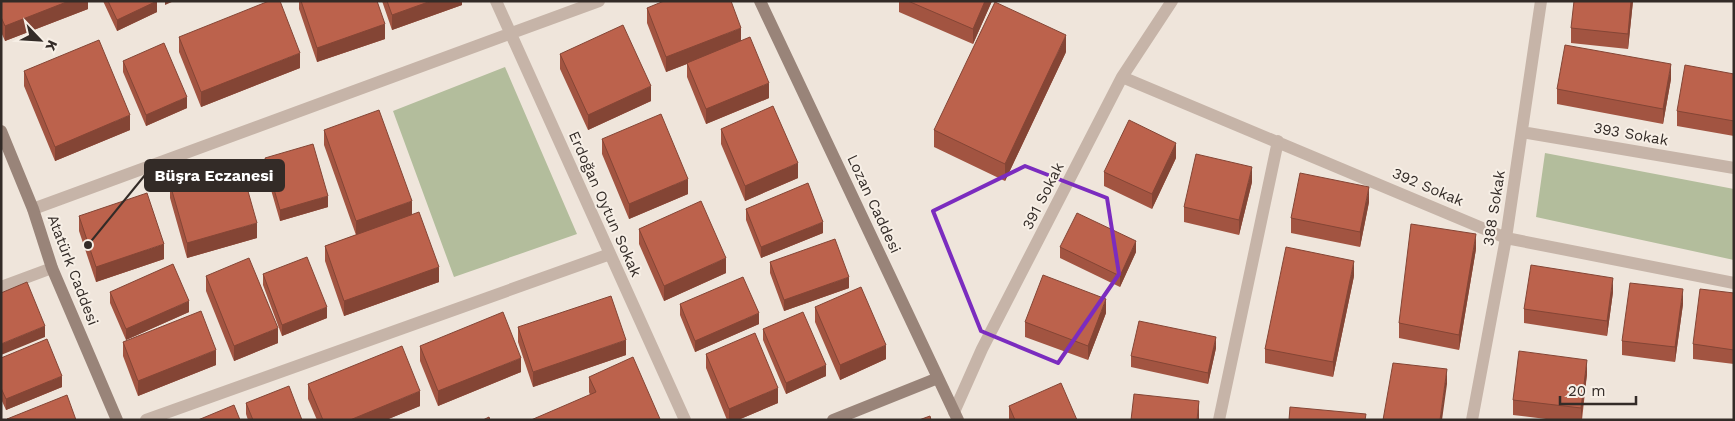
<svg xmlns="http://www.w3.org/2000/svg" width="1735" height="421" font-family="'Work Sans',sans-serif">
<rect width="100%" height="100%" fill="#efe5db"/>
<path fill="#b3bd9c" d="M505 67 577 234 454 277 393 111Z
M1545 153 1734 189V260L1536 217Z"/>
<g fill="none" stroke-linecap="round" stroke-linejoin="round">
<path stroke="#c6b4a8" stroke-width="12" d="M496 1 685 420
M1122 77 1506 238 1734 283
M1522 132 1734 168
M33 209 599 1
M1 287 52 268
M954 412 982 349 1122 77 1172 1
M146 420 610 254
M1219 420 1278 141
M1472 420 1506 238 1541 1"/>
<path stroke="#998479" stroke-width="12" d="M760 1 958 420
M1 131 33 209 52 268 117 420
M833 420 938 378"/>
</g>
<path fill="#a25441" d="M1 1H88V9L5 41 1 32Z
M103 1H157V12L117 31Z
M299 1H377L385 39 317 62 299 9Z
M382 1H462V5L392 30Z
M899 1H992L973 44 899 12Z
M1633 1 1628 49 1571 43V28Z
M647 8 741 40 769 98 706 124 687 77V64L666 72 647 23Z
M179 37 300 68 201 107 179 52Z
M1066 52 1005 181 934 147V130Z
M560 54 651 101 588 130 560 69Z
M123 61 187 108 146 126 123 72Z
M24 71 130 130 55 161 24 86Z
M1734 74V136L1677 126V111Z
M1671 79 1663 124 1557 104V89Z
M721 129 798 178 745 201 721 144Z
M324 130 412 215 439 282 344 316 325 261V246L356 235 324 145Z
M602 139 688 194 629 219 602 154Z
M265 158 328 207 280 221 265 169Z
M1176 158 1152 209 1104 186V172Z
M1252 182 1239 235 1184 222V207Z
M170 184 257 238 187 258 170 198Z
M1369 202 1360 247 1291 233V218Z
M746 209 823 233 761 258 746 220Z
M79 216 164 259 96 282 79 231Z
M639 229 726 273 664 301 639 244Z
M1060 247 1136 252 1120 287 1060 258Z
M1476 249 1459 350 1399 338V323Z
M770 262 849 288 784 311 770 273Z
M263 274 327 318 282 336 263 285Z
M206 276 278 343 234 361 206 291Z
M1354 276 1333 377 1265 363V349Z
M110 292 189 312 126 340 110 303Z
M1613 292 1607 336 1524 323V309Z
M1734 293V364L1693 359V344Z
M680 304 759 324 695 352 680 315Z
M1683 304 1675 362 1622 355V341Z
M815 307 886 359 840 380 815 322Z
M1106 313 1088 360 1025 337V322Z
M518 327 626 355 533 387 518 342Z
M763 329 826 376 786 394 763 340Z
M123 342 216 365 138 396 123 356Z
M420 346 521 372 438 406 420 361Z
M1216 348 1208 384 1131 367V356Z
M706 354 778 403 738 420H727L706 368Z
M1 358 62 387 6 410 1 399Z
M1587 374 1582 420H1554L1513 415V400Z
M589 377 660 420 590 395 589 392Z
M308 384 420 406 386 420H317L308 399Z
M246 403 302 420H248L246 414Z
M1009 406 1077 420H1009Z"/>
<path fill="#844535" d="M69 1H88V9L5 41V26Z
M157 1V12L117 31V20Z
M165 1H174L165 5Z
M431 1H462V5L392 30V15Z
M985 1H992L973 44V29Z
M1631 1H1633L1628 49V34Z
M385 24V39L317 62V48Z
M741 28V43L666 72V57Z
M1066 35V52L1005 181V164Z
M300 53V68L201 107V92Z
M1671 64V79L1663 124V109Z
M769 83V98L706 124V109Z
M651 86V101L588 130V115Z
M187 97V108L146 126V115Z
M130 115V130L55 161V147Z
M1176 143V158L1152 209V194Z
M798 163V178L745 201V186Z
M1252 167V182L1239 235V220Z
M688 179V194L629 219V204Z
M1369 187V202L1360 247V232Z
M328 196V207L280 221V210Z
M412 201V215L356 236V221Z
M823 222V233L761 258V247Z
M257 223V238L187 258V243Z
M1476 234V249L1459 350V335Z
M1136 241V252L1120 287V276Z
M164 244V259L96 282V267Z
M726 258V273L664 301V286Z
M1354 261V276L1333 377V362Z
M439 267V282L344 316V301Z
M849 277V288L784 311V300Z
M1613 278V292L1607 336V321Z
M1683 289V304L1675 362V347Z
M1106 299V313L1088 360V346Z
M189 301V312L126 340V329Z
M327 307V318L282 336V325Z
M759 313V324L695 352V341Z
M45 326V337L1 355V344Z
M278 328V343L234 361V346Z
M1216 337V348L1208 384V373Z
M626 340V355L533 387V372Z
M886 345V359L840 380V365Z
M216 350V365L138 396V381Z
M521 358V372L438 406V391Z
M1587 360V374L1581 420V408Z
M826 365V376L786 394V383Z
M1447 369V384L1442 420H1440Z
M62 376V387L6 410V399Z
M778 388V403L738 420H729V409Z
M420 391V406L386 420H350Z
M1199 401V420H1197Z"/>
<path fill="#bc624c" stroke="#844535" d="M1 1H69L5 26 1 17Z
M108 1H157L117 20Z
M269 1H280L300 53 201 92 179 37Z
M301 1H377L385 24 317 48Z
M387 1H431L392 15Z
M664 1H731L741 28 666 57 647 8Z
M908 1H985L973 29Z
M1574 1H1631L1628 34 1571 28Z
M995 2 1066 35 1005 164 934 130Z
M623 25 651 86 588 115 560 54Z
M750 37 769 83 706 109 687 63Z
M99 40 130 115 55 147 24 71Z
M164 43 187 97 146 115 123 61Z
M1565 45 1671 64 1663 109 1557 89Z
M1685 65 1734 74V121L1677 111Z
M773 106 798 163 745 186 721 129Z
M379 110 412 201 356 221 324 130Z
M661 114 688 179 629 204 602 139Z
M1129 120 1176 143 1152 194 1104 172Z
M313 144 328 196 280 210 265 158Z
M1196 154 1252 167 1239 220 1184 207Z
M240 163 257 223 187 243 170 184Z
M1300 173 1369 187 1360 232 1291 218Z
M808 183 823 222 761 247 746 209Z
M147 193 164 244 96 267 79 216Z
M701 201 726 258 664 286 639 229Z
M419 212 439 267 344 301 325 246Z
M1077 213 1136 241 1120 276 1060 247Z
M1411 224 1476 234 1459 335 1399 323Z
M835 239 849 277 784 300 770 262Z
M1286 247 1354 261 1333 362 1265 349Z
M307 257 327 307 282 325 263 274Z
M249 258 278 328 234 346 206 276Z
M173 264 189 301 126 329 110 292Z
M1531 265 1613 278 1607 321 1524 309Z
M1043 275 1106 299 1088 346 1025 322Z
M743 277 759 313 695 341 680 304Z
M27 282 45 326 1 344V293Z
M1630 283 1683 289 1675 347 1622 341Z
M861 287 886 345 840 365 815 307Z
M1700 289 1734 293V350L1693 344Z
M611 296 626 340 533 372 518 327Z
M201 311 216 350 138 381 123 342Z
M503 312 521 358 438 391 420 346Z
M803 312 826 365 786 383 763 329Z
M1139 321 1216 337 1208 373 1131 356Z
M755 333 778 388 729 409 706 354Z
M47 339 62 376 6 399 1 388V358Z
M402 346 420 391 350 420H323L308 384Z
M1519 351 1587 360 1581 408 1513 400Z
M633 357 660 419 531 420 596 392 589 377Z
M1393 363 1447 369 1440 420H1383Z
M1061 383 1077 420H1015L1009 406Z
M289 386 302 420H253L246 403Z
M1134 394 1199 401 1197 420H1131Z
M67 395 76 420 7 419Z
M234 405 240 420H198Z
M1290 407 1366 414 1365 420H1289Z
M930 416 931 420H919Z
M489 417 490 420H483Z"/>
<path fill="none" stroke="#7b2cbf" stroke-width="4" stroke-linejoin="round" d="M1025 166 1107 198 1119 274 1058 363 981 331 933 211Z"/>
<g text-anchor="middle" stroke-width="4" stroke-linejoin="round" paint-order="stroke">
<g font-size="15" fill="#332b27" stroke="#f7efe6">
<text transform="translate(1631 134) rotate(10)" y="5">393 Sokak</text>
<text transform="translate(1428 187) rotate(23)" y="5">392 Sokak</text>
<text transform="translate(1043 196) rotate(-63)" y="5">391 Sokak</text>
<text transform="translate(605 204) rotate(66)" y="5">Erdoğan Oytun Sokak</text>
<text transform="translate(874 204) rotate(65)" y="5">Lozan Caddesi</text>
<text transform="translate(1494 208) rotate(-81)" y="5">388 Sokak</text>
<text transform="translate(73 270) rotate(69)" y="5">Atatürk Caddesi</text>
</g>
</g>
<path fill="none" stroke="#332b27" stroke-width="2" d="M88 245L145 175"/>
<circle fill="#332b27" stroke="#f7efe6" stroke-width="2" cx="88" cy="245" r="5"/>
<rect fill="#332b27" stroke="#332b27" stroke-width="2" x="145" y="160" width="139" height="31" rx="5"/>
<g font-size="16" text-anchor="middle" font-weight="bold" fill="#fff">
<text x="214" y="181">Büşra Eczanesi</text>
</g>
<rect width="1735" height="421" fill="none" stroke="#332b27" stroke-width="5"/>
<g transform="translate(40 40) rotate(115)" stroke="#f7efe6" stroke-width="4" paint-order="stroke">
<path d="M0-4L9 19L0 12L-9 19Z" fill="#332b27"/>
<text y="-8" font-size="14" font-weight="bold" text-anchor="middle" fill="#332b27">K</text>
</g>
<path d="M1560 396v8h76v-8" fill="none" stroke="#332b27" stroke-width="2.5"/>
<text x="1568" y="396" font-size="15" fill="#332b27" stroke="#f7efe6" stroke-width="4" paint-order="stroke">20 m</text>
</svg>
